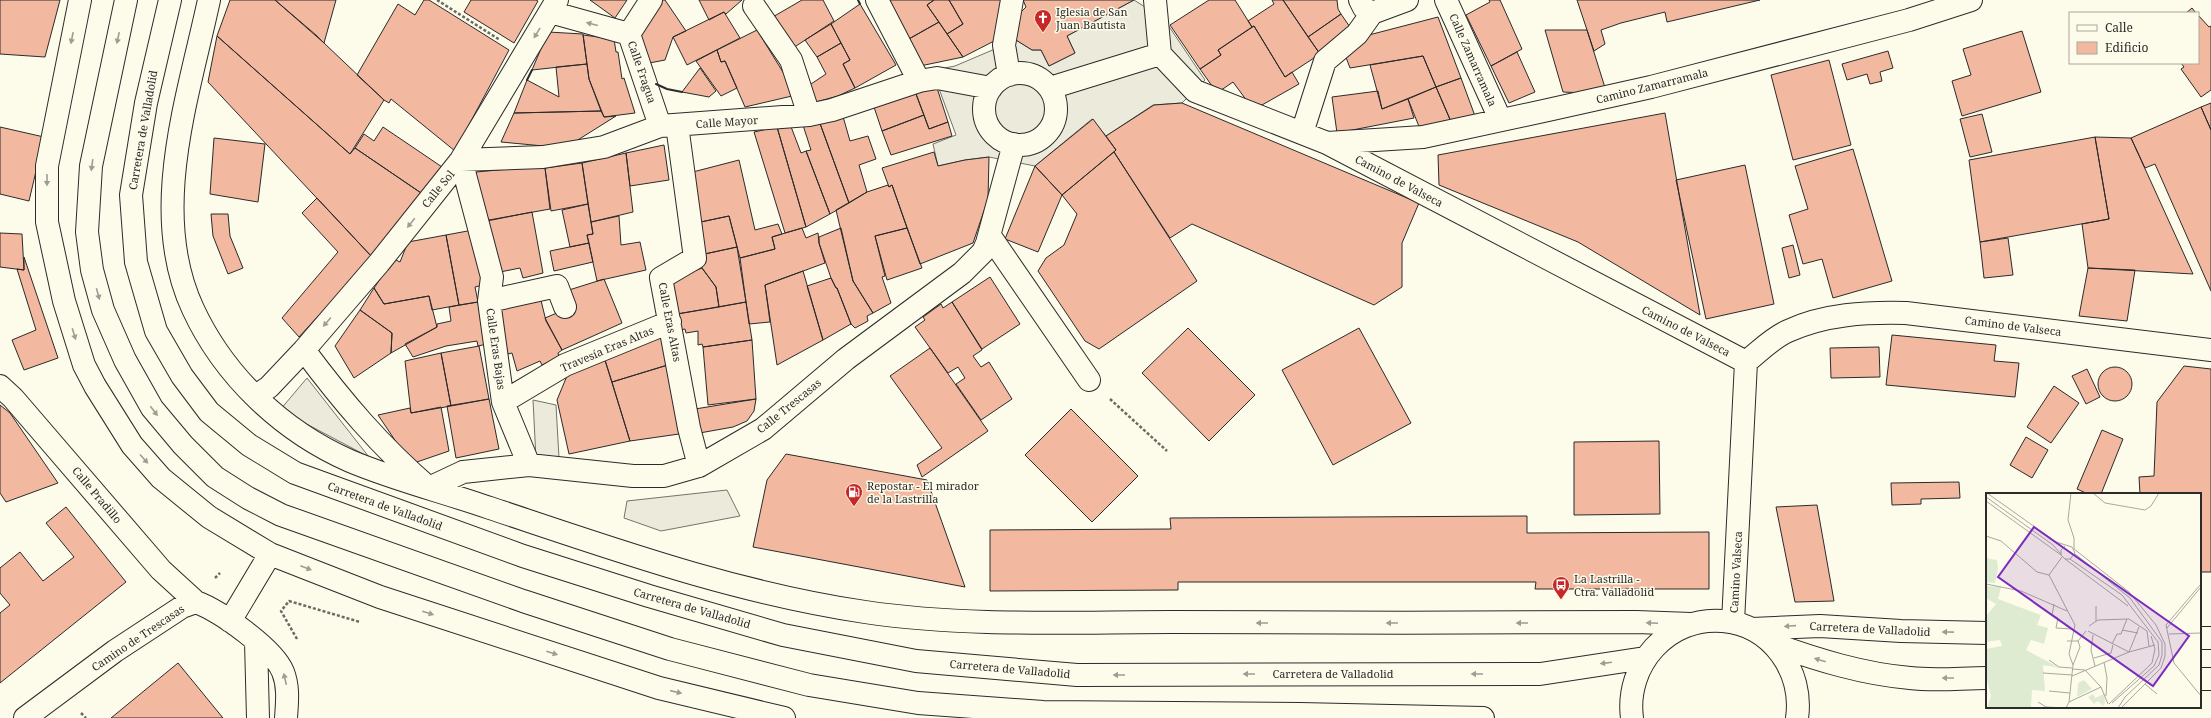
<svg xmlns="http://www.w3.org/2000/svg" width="2211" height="718" font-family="'Noto Serif',serif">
<rect width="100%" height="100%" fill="#fdfbea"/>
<path fill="#eceadb" stroke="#74746e" d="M1134 0 1164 19 1205 80 1182 103 1153 105 1106 136 1092 119 1035 166 989 157 965 160 938 166 933 144 956 135 938 86 939 69 955 66 1016 40 1032 50H1041L1049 66 1075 53 1067 36Z
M307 378 369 457 280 410Z
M533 400 556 405 559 458 536 459Z
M727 490 740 516 661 531 624 518 627 501Z"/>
<path fill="#f2b8a0" stroke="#2b2b2b" d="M0 0H60L45 57 0 54Z
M230 0H275L324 43 384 100 350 154 217 36Z
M275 0H336L324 43 316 35Z
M424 0H429L509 50 455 151 391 99 389 103 384 100 357 75 398 4 415 15Z
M471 0H536L538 1 514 43 464 12Z
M590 0H627L615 18Z
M657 0H665L686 31 673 37 665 60 644 64 639 42 643 17Z
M699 0H742L726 14 724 12 709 20Z
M802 0H823L834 21 790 50 771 18Z
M888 0H934L927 5 939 22 907 40Z
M934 0H949L963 24 947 34 927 5Z
M949 0H1002L998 39 963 57 947 34 963 24Z
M1023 0H1134L1067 36 1075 53 1049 66 1041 50H1032L1016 40 1014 19 1026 7Z
M1209 0H1235L1252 27 1218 50 1221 55 1200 69 1170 25Z
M1272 0H1283L1320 54 1285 77 1254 26 1252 27 1248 21 1274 4Z
M1283 0H1337L1338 9 1341 14 1308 37Z
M1489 0H1500L1522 49 1491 66 1466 15 1490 2Z
M1577 0H1760L1667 22 1665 12 1621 23 1601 30 1605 44 1594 51Z
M860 4 896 65 855 88 843 64 850 60 831 24Z
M2192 8 2196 13H2186Z
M724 12 740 38 687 65 673 37Z
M1341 14 1354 33 1320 54 1308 37Z
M2198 15 2209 27 2211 26V90L2201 97 2181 69 2184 67 2181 63H2198Z
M1438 17 1461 78 1436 87 1423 56 1350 68 1344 52 1365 36Z
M939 22 963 57 920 66 907 40Z
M831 24 841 43 817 57 805 40Z
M1254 26 1285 77 1292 72 1299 84 1262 105 1247 101 1233 82 1217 93 1200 69 1221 55 1218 50Z
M757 30 786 77 792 96 745 107 725 61 721 62 717 50Z
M1545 30H1587L1607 94 1563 92Z
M2022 31 2041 92 1962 116 1952 81 1971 75 1963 49Z
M548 32 583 34 587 64 532 70Z
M583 35 614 39 616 52H618L622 79 624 78 635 113 604 117 589 79Z
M217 36 350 154 355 148 427 197 372 257 208 82Z
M841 43 850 60 843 64 855 88 838 96 816 102 808 86 826 74 817 57Z
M717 50 721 62 725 61 737 88 721 96 696 61Z
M1888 51 1893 68 1880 72 1882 81 1870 84 1867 74 1847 80 1842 64Z
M1517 52 1535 92 1509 103 1491 66Z
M1423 56 1436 87 1382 109 1370 65Z
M1829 60 1851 145 1793 160 1771 75Z
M587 64 589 79 601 111 514 113 527 80 559 97 556 67Z
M700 68 716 91 709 97 682 92Z
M1461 78 1475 116 1452 124 1436 87Z
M913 86 937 88 948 122 929 129Z
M913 86 924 115 882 131 872 101Z
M1436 87 1452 124 1422 134 1408 99Z
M1378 91 1382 109 1408 99 1414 118 1337 133 1332 97Z
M1182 103 1419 203 1402 243V287L1374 305 1192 224 1170 238 1114 152 1116 150 1106 136 1154 105Z
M2211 103V130L2201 107Z
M2201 107 2211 130V291L2155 164 2145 168 2131 138Z
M601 111 604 117 616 116 565 148 501 142 514 113Z
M842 113 850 141 868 136 876 159 859 165 867 192 849 203 818 118Z
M1665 113 1700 315 1578 242 1439 185 1438 155Z
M1982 114 1992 152 1970 157 1960 119Z
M924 115 929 129 948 122 952 136 891 155 882 131Z
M818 118 849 203 830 214 806 151 811 150 802 122Z
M1093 119 1116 150 1062 195 1035 166Z
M790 124 801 153 806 151 830 214 806 227 777 127Z
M0 127 44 137 29 201 0 194Z
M383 127 445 169 427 197 355 148 364 134 374 141Z
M777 127 806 227 785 233 754 132Z
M2095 137 2131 138 2193 274 2088 268 2082 224 2109 219Z
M2095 137 2109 219 1980 242 1969 160Z
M214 138 265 144 258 202 210 194Z
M664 145 669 180 630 186 626 153Z
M1853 149 1892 281 1833 298 1822 259 1803 264 1789 215 1808 209 1795 166Z
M934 152 938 166 965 160 989 157 988 199 973 243 920 264 892 185 889 187 882 168Z
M1114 152 1197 281 1099 349 1085 341 1038 271 1046 258 1064 245 1077 214 1062 195Z
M626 153 633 212 591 222 582 163Z
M739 160 755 230 778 224 782 234 772 237 775 249 740 258 729 216 696 223 689 173Z
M582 163 588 204 551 211 545 168Z
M1745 165 1774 304 1706 319 1676 180Z
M541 166V168H545L550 209 489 220 488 218H486L473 176 476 172Z
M1035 166 1062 195 1038 252 1005 239Z
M888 185 889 187 892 185 907 228 875 236 885 276 882 277 891 303 873 313 853 281 836 210 867 192Z
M317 198 372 257 299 337 282 318 338 252 302 213Z
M588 204 593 234 587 235 589 243 570 247 562 210Z
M532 212 543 273 523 278 520 268 500 272 487 221Z
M211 214H228L230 236 243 268 228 274 213 236Z
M619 216 621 245 640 242 646 270 597 281 587 235 593 234 591 222Z
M729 216 737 247 700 255 696 223Z
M802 228 806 238 818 233 819 243 825 263 765 285 770 322 749 324 740 258 775 249 772 237Z
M841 228 853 281 873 313 867 316 868 321 855 328 851 324 837 288H836L831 278 819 243V237Z
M907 228 922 268 887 280 875 236Z
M473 230 487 284 475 287 478 302 459 305 446 235Z
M0 233 22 234 24 270 0 267Z
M446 235 459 305 432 310 429 296 384 304 374 288 394 259 400 262 408 242Z
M2008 238 2013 275 1984 278 1980 242Z
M589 243 593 262 554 271 550 251Z
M1793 245 1800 275 1789 278 1782 248Z
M737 247 746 302 719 307 716 287 702 268 700 255Z
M24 257 58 358 24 370 12 340 36 330 17 269 24 270Z
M702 268 716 287 719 307 677 314 667 281Z
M2088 268 2135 270 2127 321 2079 316Z
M803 271 823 340 777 365 765 285Z
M990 277 1020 324 982 349 952 302Z
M831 278 836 288H837L851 324 823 340 807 286Z
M604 279 622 323 562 350 545 318 576 305 569 290Z
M374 288 384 304 429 296 437 327 391 353 392 333 360 310Z
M539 292 546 321 562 350 558 353 559 357 542 365 540 361 517 371 512 353 508 354 495 303Z
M478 302 487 344 478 346 477 341 446 346 413 357 405 344 437 327V324L451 321 449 307Z
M746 302 752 340 703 347 702 344 698 345V331L686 333 685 329 680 330 677 314Z
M952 302 982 350 973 356 981 367 989 362 1012 399 981 420 956 384 965 378 958 367 948 373 915 327 925 320 923 317 941 304 943 308Z
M360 310 392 333 391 353 354 378 335 346Z
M1188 328 1255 395 1209 441 1142 373Z
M1359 328 1411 423 1333 465 1282 370Z
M666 332 671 364 612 382 604 357Z
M1892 335 1996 345 1994 361 2019 363 2015 397 1886 385Z
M752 340 756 399 708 405 703 347Z
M479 346 489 399 451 406 441 353Z
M1879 347 1880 377 1831 378 1830 348Z
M930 348 988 431 922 477 917 465 942 448 890 376Z
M441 353 451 406 411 413 405 361Z
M604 357 630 441 569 454 557 400 569 371Z
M671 364 679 434 630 441 612 382Z
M2184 366 2211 369V572H2200V494H2140L2139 477 2154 476 2157 402Z
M2098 384a17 17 0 1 1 34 0a17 17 0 1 1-34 0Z
M2087 369 2100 397 2086 404 2072 376Z
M2054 386 2079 403 2051 443 2027 427Z
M489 399 499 449 456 458 447 406Z
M756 399 754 411 747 421 733 427 694 434 689 410Z
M0 405 10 413 58 483 6 502 0 493Z
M441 407 449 451 411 464 378 415 410 408 411 413Z
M1071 409 1138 476 1092 522 1025 455Z
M2102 430 2123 439 2101 494H2088L2077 489Z
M2026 437 2048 450 2032 478 2010 465Z
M1659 441 1660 514 1574 515V442Z
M786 454 927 480 965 587 753 547 767 480Z
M1959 482 1960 498 1921 499V504L1892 505 1891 483Z
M1817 505 1834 601 1795 602 1776 507Z
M66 507 126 582 0 683V613L10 605 0 593V568L20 552 43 581 74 557 46 523Z
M1527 516V533L1709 532V589H1535L1536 582H1178V590L990 591V530L1171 529 1170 518Z
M178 663 223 718H111Z"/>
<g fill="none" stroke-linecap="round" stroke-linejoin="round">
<defs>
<path id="minor" d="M80 0 47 166V222L64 301 84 365 95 386 132 445 161 478 209 517 270 554 380 597 659 688 784 718
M209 0C188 98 148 213 193 309 224 376 282 431 350 461 395 480 444 492 490 508 613 549 736 593 865 612 966 627 1070 622 1171 622 1326 623 1481 623 1636 622L1691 624
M651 0 629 34 660 126
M877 0 919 81
M1155 0 1160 54
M1360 0 1364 8 1372 13 1407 0
M1446 0 1500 119
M754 6 791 60 809 115
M550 12 629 34
M1160 54 1195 91 1327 143 1746 362
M984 109a36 36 0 1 1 72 0a36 36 0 1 1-72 0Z
M1009 75 1004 45 1012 0
M1050 88 1160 54
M677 125 695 258 661 278 689 428 699 466
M1302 133 1325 61 1357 34 1372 13
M1327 143 1423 137 1548 110 1651 87 1909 20 1971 0
M990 236 1089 380
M489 301 557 286 565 307
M304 350C342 401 380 446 429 488L463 472 529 465 633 476H664L699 466 763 429 846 359 962 273 983 252 987 243 1014 144
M1746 362C1760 351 1772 338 1788 331 1825 314 1866 312 1906 313L2211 350
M0 386 13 398 161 570 196 602
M256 396 269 387 304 350 379 263 461 160 557 0
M503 402 565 365 670 322
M529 465 503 402 489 301 492 277 461 160 543 157 604 147 660 126 809 115 832 110 919 81 937 78 991 88
M230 621 270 554
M1733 622 1746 362
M1752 629 1820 626 1901 631 1987 633
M2200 638H2211
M256 642 258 718
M25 718 115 651 182 607 196 602C220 611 274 649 283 672 289 687 287 703 286 718"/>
<path id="highway" d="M126 0 91 166 87 232 92 270 103 310 125 360 152 408 183 445 215 477 248 498 281 515 523 601 670 649 809 685 918 703 1043 712 1300 714 1483 718
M170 0 146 103 131 195 136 262 156 331 182 376 209 412 249 445 295 473 523 556 649 596 783 635 916 661 1077 675 1540 674 1645 658
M1773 644C1818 660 1863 674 1910 678 1935 681 1962 678 1987 678
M2200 679H2211
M1632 718C1625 665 1668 616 1723 621 1771 625 1804 671 1797 718"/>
</defs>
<use href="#minor" stroke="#2b2b2b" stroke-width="24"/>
<use href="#highway" stroke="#2b2b2b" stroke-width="24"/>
<path stroke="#6a6964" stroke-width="2.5" stroke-dasharray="3 2" stroke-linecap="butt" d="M437 0 500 40
M1110 399 1167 451
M215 578 220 573
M297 639 281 611 289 601 360 622
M81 713 86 718"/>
<use href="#minor" stroke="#fdfbea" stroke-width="22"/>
<use href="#highway" stroke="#fdfbea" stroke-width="22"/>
<path stroke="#2b2b2b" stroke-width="2" d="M858 0 860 4
M527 80 532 70
M656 84 667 89 682 92"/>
</g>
<defs><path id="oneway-solid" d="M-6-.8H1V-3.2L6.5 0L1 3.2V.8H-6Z"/></defs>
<g fill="#9e9d94">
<use href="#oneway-solid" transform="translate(592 24) rotate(-165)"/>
<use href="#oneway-solid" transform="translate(537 33) rotate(121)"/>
<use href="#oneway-solid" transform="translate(72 38) rotate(101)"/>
<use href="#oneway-solid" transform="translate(118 38) rotate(102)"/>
<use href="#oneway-solid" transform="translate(92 165) rotate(98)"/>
<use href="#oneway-solid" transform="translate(47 180) rotate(90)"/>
<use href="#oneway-solid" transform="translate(411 223) rotate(129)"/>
<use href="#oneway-solid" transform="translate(98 294) rotate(75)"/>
<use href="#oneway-solid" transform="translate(327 322) rotate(131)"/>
<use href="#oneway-solid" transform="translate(74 334) rotate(73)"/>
<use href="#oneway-solid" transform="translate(154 411) rotate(53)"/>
<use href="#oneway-solid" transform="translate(144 459) rotate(48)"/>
<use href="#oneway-solid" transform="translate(306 568) rotate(21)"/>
<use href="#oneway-solid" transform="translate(428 613) rotate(18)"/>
<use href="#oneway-solid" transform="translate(1262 623) rotate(-180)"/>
<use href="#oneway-solid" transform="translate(1392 623) rotate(-180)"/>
<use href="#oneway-solid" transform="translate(1522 623) rotate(-180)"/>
<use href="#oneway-solid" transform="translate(1652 623) rotate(-178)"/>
<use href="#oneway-solid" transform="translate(1790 626) rotate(176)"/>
<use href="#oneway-solid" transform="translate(1948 632) rotate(-179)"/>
<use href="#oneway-solid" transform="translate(552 653) rotate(18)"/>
<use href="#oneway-solid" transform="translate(1820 660) rotate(-163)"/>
<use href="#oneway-solid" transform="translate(1606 663) rotate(173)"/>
<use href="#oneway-solid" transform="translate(1249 674) rotate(180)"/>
<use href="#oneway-solid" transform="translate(1477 674) rotate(-180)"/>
<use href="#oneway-solid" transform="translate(1119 675) rotate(180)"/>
<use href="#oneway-solid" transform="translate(1948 678) rotate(180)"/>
<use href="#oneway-solid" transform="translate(285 679) rotate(-103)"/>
<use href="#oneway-solid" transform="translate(676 692) rotate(13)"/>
</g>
<defs>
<symbol id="church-pin" viewBox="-11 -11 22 30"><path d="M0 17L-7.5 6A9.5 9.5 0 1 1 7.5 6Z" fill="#c62828" stroke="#fdfbea"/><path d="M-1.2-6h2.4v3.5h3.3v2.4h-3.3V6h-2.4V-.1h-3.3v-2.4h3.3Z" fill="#fff"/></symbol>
<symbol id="fuel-pin" viewBox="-11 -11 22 30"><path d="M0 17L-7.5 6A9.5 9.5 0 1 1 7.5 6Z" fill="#c62828" stroke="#fdfbea"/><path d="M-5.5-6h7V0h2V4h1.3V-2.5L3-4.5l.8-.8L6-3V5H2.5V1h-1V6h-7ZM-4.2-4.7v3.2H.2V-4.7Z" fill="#fff"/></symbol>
<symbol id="bus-pin" viewBox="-11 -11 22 30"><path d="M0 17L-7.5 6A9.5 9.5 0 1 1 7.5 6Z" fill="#c62828" stroke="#fdfbea"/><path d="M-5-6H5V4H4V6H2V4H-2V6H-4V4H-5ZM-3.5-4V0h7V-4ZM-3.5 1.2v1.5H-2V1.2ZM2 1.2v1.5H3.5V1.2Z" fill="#fff"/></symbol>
</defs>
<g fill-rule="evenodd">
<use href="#church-pin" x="1033" y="8" width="20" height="27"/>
<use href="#fuel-pin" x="844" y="482" width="20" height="27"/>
<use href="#bus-pin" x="1551" y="575" width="20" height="27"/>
</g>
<g text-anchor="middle" stroke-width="3" stroke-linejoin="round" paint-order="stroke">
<g font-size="11" fill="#2b2b2b" stroke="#fdfbea" text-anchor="start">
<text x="1056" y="16">Iglesia de San<tspan x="1056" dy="13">Juan Bautista</tspan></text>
<text x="867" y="490">Repostar - El mirador<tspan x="867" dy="13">de la Lastrilla</tspan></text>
<text x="1574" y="583">La Lastrilla -<tspan x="1574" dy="13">Ctra. Valladolid</tspan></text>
</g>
<g font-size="11" fill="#2b2b2b" stroke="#fdfbea">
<text transform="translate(1473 60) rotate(66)" y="4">Calle Zamarramala</text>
<text transform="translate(642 72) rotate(71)" y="4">Calle Fragua</text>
<text transform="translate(1652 86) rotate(-14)" y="4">Camino Zamarramala</text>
<text transform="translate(727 122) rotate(-4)" y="4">Calle Mayor</text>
<text transform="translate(143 130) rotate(-80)" y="4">Carretera de Valladolid</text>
<text transform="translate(1399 181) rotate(28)" y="4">Camino de Valseca</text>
<text transform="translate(438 189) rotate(-51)" y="4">Calle Sol</text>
<text transform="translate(670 322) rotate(79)" y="4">Calle Eras Altas</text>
<text transform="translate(2013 326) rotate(7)" y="4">Camino de Valseca</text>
<text transform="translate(1686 331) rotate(27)" y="4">Camino de Valseca</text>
<text transform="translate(496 349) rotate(82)" y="4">Calle Eras Bajas</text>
<text transform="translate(607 349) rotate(-23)" y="4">Travesía Eras Altas</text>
<text transform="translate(789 406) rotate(-39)" y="4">Calle Trescasas</text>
<text transform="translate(97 495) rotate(50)" y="4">Calle Pradillo</text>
<text transform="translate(385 506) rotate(20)" y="4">Carretera de Valladolid</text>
<text transform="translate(1736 572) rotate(-87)" y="4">Camino Valseca</text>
<text transform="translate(692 608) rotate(16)" y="4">Carretera de Valladolid</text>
<text transform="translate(1870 629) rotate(3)" y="4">Carretera de Valladolid</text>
<text transform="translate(138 638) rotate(-34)" y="4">Camino de Trescasas</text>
<text transform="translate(1010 669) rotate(5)" y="4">Carretera de Valladolid</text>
<text x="1333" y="678">Carretera de Valladolid</text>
</g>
</g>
<g transform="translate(1986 493)">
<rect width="215" height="215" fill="#fdfbea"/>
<path d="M0 65 11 67 12 76 9 90 0 89ZM0 93 15 94 12 106 55 122 51 132 62 135 58 151 45 147 40 157 74 175 57 172 59 198 46 197 45 214 1 215 5 203 0 183V156L16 153 14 147 0 149V123L10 111 0 105ZM98 187 106 196 91 204 92 190ZM107 201 109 205 118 201 119 210 117 213 112 208 108 211 102 204Z" fill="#deebd1"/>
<path fill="none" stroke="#a9a89e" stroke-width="1" d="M1 0 70 49 86 54 89 60 84 66H79L75 62V57L79 53M85 0 82 27 88 45V56L143 99 170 132 179 151V163L175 175 135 215M107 0 119 10 159 17 165 13 173 0M0 4 67 52 75 61M0 8 75 62M0 43 15 48 51 79 63 82M89 61 144 105 176 149V162L173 172 139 204 132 215M79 66 142 113M84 66 136 102 172 149 173 162 168 173 126 210M63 82 89 132M63 82 76 64M0 91 35 98 81 118M215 91 180 132 188 170 215 203M68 111 66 122 72 125 70 135 86 136M110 128V113M103 133 112 127 143 126 161 138 163 153M181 135 215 94M136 137 152 140M102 138 143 159 153 134M183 141 215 140M107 142 105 157 109 173M81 148H92L100 138M126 151 131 141H135L141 126M108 165 125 160 127 152M63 167 73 174 86 175M118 169 121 185 120 203M87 172 94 154 92 148M86 176 99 177 115 194 122 211M57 180 86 182M86 183 143 159 169 152M159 191 171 201M63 198 84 200M52 209 60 214 80 215M83 209 115 194M123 211 166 170 169 156 165 143M80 215 83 209 87 172 83 161 89 132"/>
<path fill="#7b2cbf" fill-opacity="0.15" stroke="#7b2cbf" stroke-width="2" d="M48 34 203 143 167 193 12 84Z"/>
<rect width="215" height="215" fill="none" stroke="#2b2b2b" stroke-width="2"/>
</g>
<rect x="2069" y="12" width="130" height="52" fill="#fdfbea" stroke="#a9a89e"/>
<rect x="2077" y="25" width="20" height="6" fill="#fdfbea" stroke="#a9a89e"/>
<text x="2105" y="32" font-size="12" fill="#2b2b2b">Calle</text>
<rect x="2077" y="42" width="20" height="12" fill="#f2b8a0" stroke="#a9a89e"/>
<text x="2105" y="52" font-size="12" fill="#2b2b2b">Edificio</text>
</svg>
